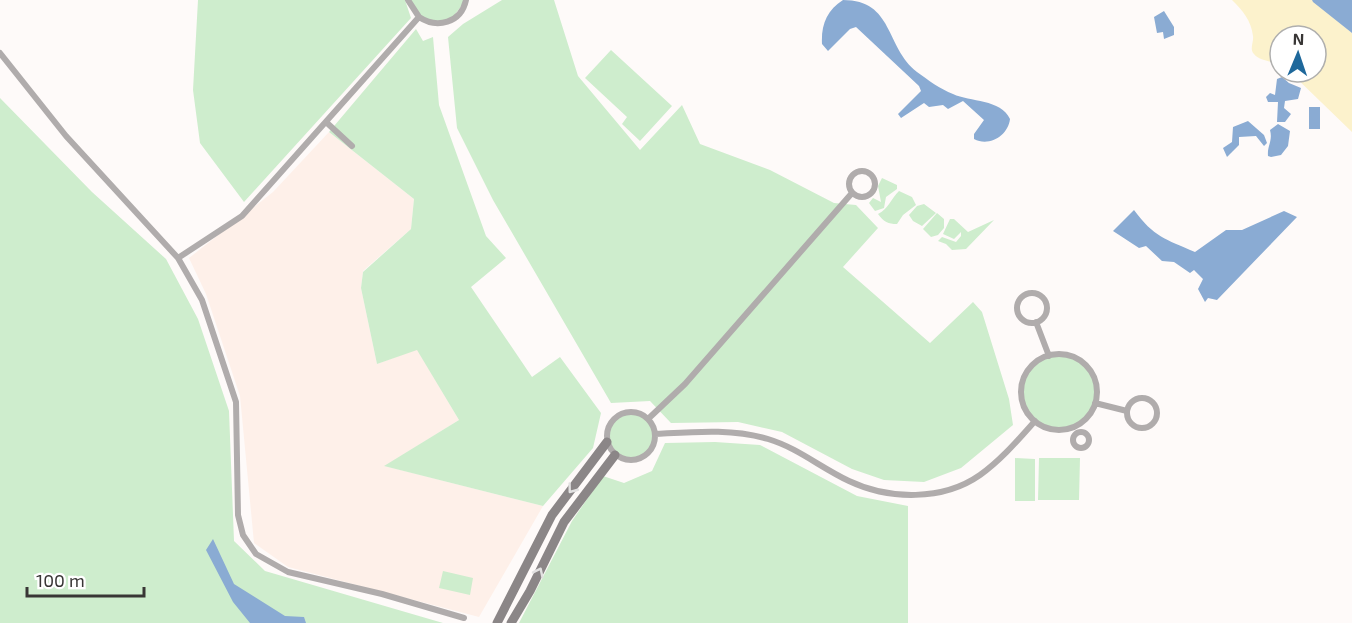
<svg xmlns="http://www.w3.org/2000/svg" width="1352" height="623" font-family="'Exo 2',sans-serif">
<rect width="100%" height="100%" fill="#fefaf9"/>
<path fill="#fef0e9" d="M329 132 414 199 411 229 363 271 361 288 377 364 417 349 459 420 385 466 543 506 479 617 288 567 254 543 240 396 206 294 189 258 273 192Z"/>
<path fill="#ceedcd" d="M198 0H405L411 18 244 202 200 143 193 90Z
M408 0H466L449 22 425 21Z
M502 0H554L578 76 640 150 682 105 700 144 770 170 834 203 856 205 878 228 843 267 930 343 973 302 982 312 1009 399 1013 425 961 468 924 482 884 480 852 469 782 432 738 422 671 423 650 401 611 403 493 200 457 128 448 37 463 24Z
M416 29 423 41 433 37 439 105 486 236 506 258 471 287 532 377 560 357 601 413 593 448 543 506 384 466 459 420 417 350 377 364 361 288 363 272 411 229 414 199 329 132Z
M611 50 672 106 640 141 622 124 627 117 585 78Z
M0 98 92 192 166 259 198 319 229 411 234 541 265 571 443 623H0Z
M882 178 897 185V189L886 197 884 208 875 211 869 203 873 198 881 202 878 186Z
M899 191 912 197 916 205 903 215 897 224C888 224 884 222 878 214 888 209 891 199 899 191Z
M924 204 936 213 922 226 913 221 909 215 917 206Z
M937 213 944 219V228L938 235 931 237 923 229Z
M950 219H954L968 232 994 220 966 249 952 250 946 244 938 241 942 237 956 242 961 236V232L954 239 943 234Z
M1021 392a38 38 0 1 1 76 0a38 38 0 1 1-76 0Z
M607 436a24 24 0 1 1 48 0a24 24 0 1 1-48 0Z
M715 442 760 445 857 496 908 506V623H519L572 521 603 476 624 483 652 471 665 443Z
M1015 458 1035 459V501H1015Z
M1039 458H1080L1079 500H1038Z
M443 571 473 578 470 595 439 588Z"/>
<path fill="#fcf2cc" d="M1232 0H1312L1352 33V132L1290 72H1316V36H1280V65C1272 61 1259 61 1254 54 1249 49 1254 42 1253 36 1251 20 1243 11 1232 0Z"/>
<path fill="#8aabd3" d="M843 0C894 0 885 47 917 72 928 80 940 89 953 94 970 102 1001 99 1010 119 1008 136 989 147 974 139V134L984 120 963 101 948 109 943 105 929 107 924 103 901 118 898 114 921 91 919 86 856 27 850 29 828 51 822 44C821 25 827 10 843 0Z
M1312 0H1352V33L1313 2Z
M1164 11 1174 27V35L1164 39 1163 32 1157 33 1154 17Z
M1282 77 1289 83 1301 88 1298 99 1285 101 1284 108 1291 114 1285 122H1277L1278 102H1268L1266 97 1270 93 1275 95 1277 79Z
M1309 107H1320V129H1309Z
M1248 121 1264 135 1267 143 1264 146 1256 136 1239 137V145L1227 157 1223 148 1232 142 1233 127Z
M1278 124 1290 131 1288 146 1281 155 1271 157 1268 156C1267 146 1273 141 1270 130Z
M1134 210C1154 237 1165 239 1195 252L1226 230H1242L1284 211 1297 217 1217 300 1208 298 1205 302 1198 289 1203 279 1194 270 1190 273 1174 262 1162 261 1146 246 1139 248 1113 231Z
M213 539 234 584 285 616 304 617 306 623H250L233 602 206 550Z"/>
<g fill="none" stroke-linecap="round" stroke-linejoin="round">
<path stroke="#b0acac" stroke-width="6" d="M408 0 419 17C437 29 461 23 466 0
M0 53 66 136 178 258 202 300 236 402 238 515 243 535 256 554 288 572 382 594 464 618
M326 122 352 146
M849 184a13 13 0 1 1 26 0a13 13 0 1 1-26 0Z
M178 258 242 216 419 17
M1017 308a15 15 0 1 1 30 0a15 15 0 1 1-30 0Z
M1036 322 1049 356
M1021 392a38 38 0 1 1 76 0a38 38 0 1 1-76 0Z
M1127 413a15 15 0 1 1 30 0a15 15 0 1 1-30 0Z
M1095 403 1127 411
M607 436a24 24 0 1 1 48 0a24 24 0 1 1-48 0Z
M648 419 685 384 852 193
M1073 440a8 8 0 1 1 16 0a8 8 0 1 1-16 0Z
M655 434C692 432 732 428 768 439 798 448 821 468 849 481 889 500 943 501 980 475 1001 460 1018 440 1035 421"/>
<path stroke="#8b8687" stroke-width="9" d="M497 623 552 515 607 442
M511 623 530 591 564 522 615 455"/>
</g>
<defs><path id="oneway-chevron" d="M-2-3.5L2.5 0L-2 3.5" fill="none" stroke-width="1.6" stroke-linecap="round" stroke-linejoin="round" transform="scale(1.5)"/></defs>
<g stroke="#e2e1e1">
<use href="#oneway-chevron" transform="translate(572 489) rotate(127)"/>
<use href="#oneway-chevron" transform="translate(539 572) rotate(-64)"/>
</g>
<g transform="translate(1298 54) rotate(2)"><circle r="28" fill="#ffffff" stroke="#afafae" stroke-width="1.5"/>
<path d="M0-4.5L10 22L0 15L-10 22Z" fill="#1e689b"/>
<text y="-9" font-size="16" font-weight="bold" text-anchor="middle" fill="#383635">N</text>
</g>
<path d="M27 587v9h117v-9" fill="none" stroke="#383635" stroke-width="3"/>
<text x="36" y="587" font-size="18" fill="#383635" stroke="#ffffff" stroke-width="4.5" paint-order="stroke">100 m</text>
</svg>
